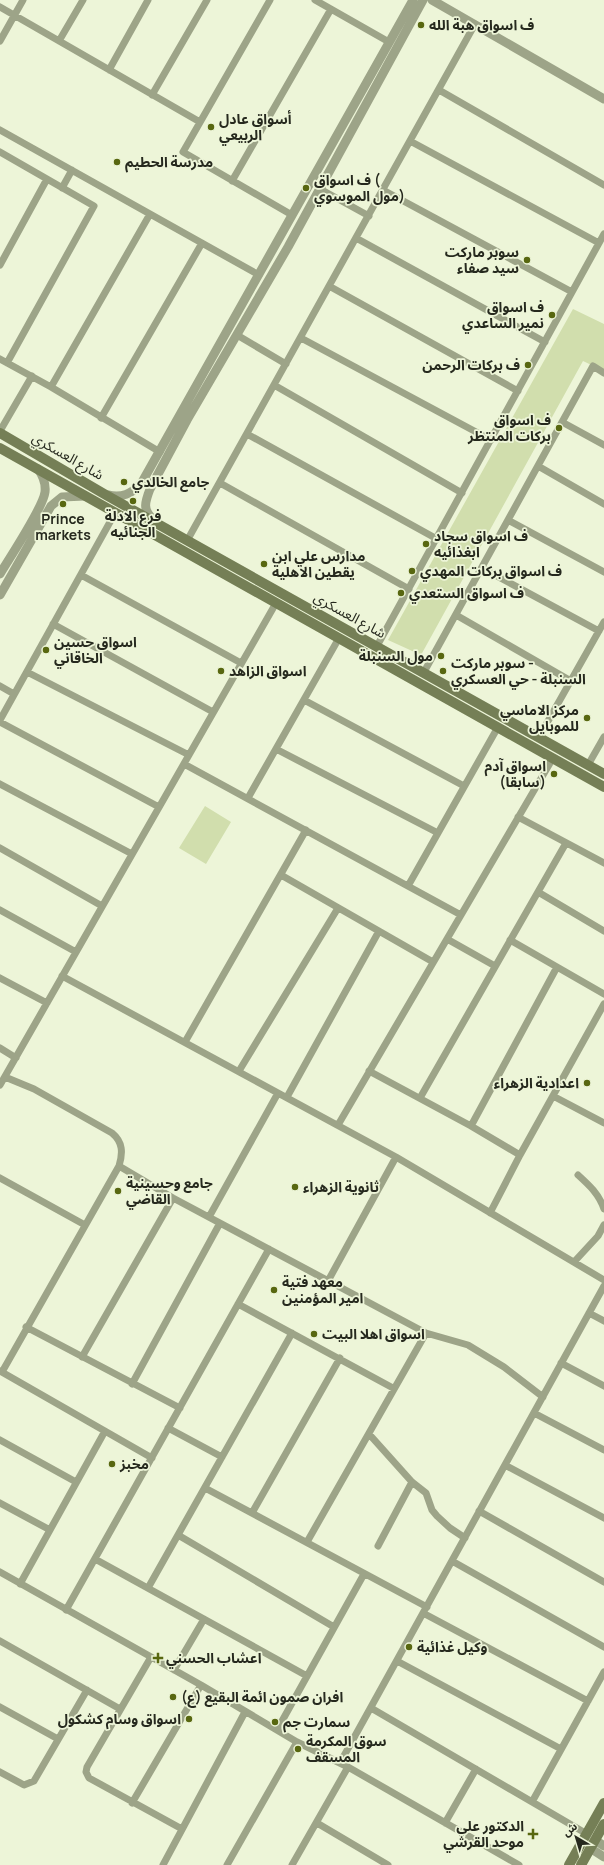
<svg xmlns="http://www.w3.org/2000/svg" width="604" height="1865" font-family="Manrope,'Noto Sans Arabic',sans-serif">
<rect width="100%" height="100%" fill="#edf5d8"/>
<path fill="#d1dead" d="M573 309 604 324V371L583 361 421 655 388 640Z
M205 806 231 822 206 864 179 848Z"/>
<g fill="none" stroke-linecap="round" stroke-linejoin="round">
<path stroke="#9da488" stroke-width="7" d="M270 0 183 152 292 215
M315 0 389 42
M0 7 200 122
M0 41 23 0
M59 41 83 0
M109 70 148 0
M439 90 604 185
M152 95 207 0
M0 130 259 275
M410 141 599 243
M0 152 94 206 7 363
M232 181 331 9
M62 188 72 170
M320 189 369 216
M383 190 572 292
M356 238 545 342
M0 265 47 179
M329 286 518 391
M237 335 286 364
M301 338 491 440
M0 359 51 387 160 452
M274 385 462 493
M51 387 150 214
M101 418 202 243
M562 422 604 445
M0 431 32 376
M247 434 437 539
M538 466 604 504
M220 483 409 589
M508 520 604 572
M188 539 475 24
M482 568 599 631
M81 575 241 663
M456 615 571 681
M53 624 213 712
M377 646 604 234
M27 672 189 755
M424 672 593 366 604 373
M0 686 14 694
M304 700 464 786
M0 720 115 513
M0 722 159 807
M539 737 604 622
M276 749 438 833
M184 764 461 915
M588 765 604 737
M0 784 132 854
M248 798 339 638
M518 817 604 863
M0 848 102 906
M281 875 433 962
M408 886 498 727
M538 892 604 931
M0 910 76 952
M447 939 495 966
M510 940 604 994
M62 976 396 1157 604 1280
M0 978 47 1003
M185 1042 306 830
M0 1048 16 1058
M239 1071 338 908
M369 1071 471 1126 520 1155
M0 1085 276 603
M553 1096 604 1123
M287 1097 379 931
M420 1098 566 843
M338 1125 553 758
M471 1126 557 967
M119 1166 173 1198 426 1333 468 1345 504 1367 543 1397
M578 1175C589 1185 599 1194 604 1209
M0 1178 85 1225
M490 1213 520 1155 604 1004
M209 1217 278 1093
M574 1262 598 1236 604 1225
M328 1281 396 1157
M238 1304 393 1388
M589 1313 604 1321
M26 1327 180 1408
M82 1357 173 1198
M561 1363 604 1386
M0 1371 152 1458
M2 1372 119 1166C123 1153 123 1142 112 1133L34 1089 5 1077
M132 1384 220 1223
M534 1413 604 1450
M168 1428 222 1457
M369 1434 412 1482 426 1493 432 1510 437 1516 450 1528 465 1538
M0 1440 76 1482
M505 1465 604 1518
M205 1488 427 1607
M0 1503 50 1530
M479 1511 604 1582
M252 1513 340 1358
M178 1535 334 1627
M307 1542 426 1333
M378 1546 412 1482
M95 1559 307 1676
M452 1561 604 1647
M0 1572 201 1685 297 1742 348 1767 519 1865
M20 1584 105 1431
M148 1588 292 1333
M66 1610 269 1249
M423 1613 588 1701
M0 1641 120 1709
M151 1657 87 1767 86 1772 89 1778 182 1829
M397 1661 561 1749
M174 1670 204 1619
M0 1707 58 1739
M371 1708 587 1834
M277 1730 364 1574
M340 1763 604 1286
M0 1772 24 1785 34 1781 87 1690
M532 1802 604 1672
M132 1803 201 1685
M317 1823 388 1865
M445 1823 476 1769
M163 1865 245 1712
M227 1865 297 1742
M292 1865 348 1767"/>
<path stroke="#9da488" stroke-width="9" d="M432 0 604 99
M108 495C122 498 131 494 141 484L413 0
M154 520C142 510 145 502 150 489L187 420 288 247 423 0
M0 574C10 557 43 508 45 492 46 483 43 476 38 469
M0 595 51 506 62 497 85 496
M595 1840 604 1846
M590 1848 604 1857"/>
<path stroke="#757f56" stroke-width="10" d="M0 433 106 495 604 774
M0 448 604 787
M569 1865 604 1803
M581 1865 604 1824"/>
</g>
<g fill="#586710" stroke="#edf5d8" stroke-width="1.5">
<circle cx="421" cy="25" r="4"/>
<circle cx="211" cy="127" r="4"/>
<circle cx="117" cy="162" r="4"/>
<circle cx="306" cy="188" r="4"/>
<circle cx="527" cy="260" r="4"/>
<circle cx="552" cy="315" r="4"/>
<circle cx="528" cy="365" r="4"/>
<circle cx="559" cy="428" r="4"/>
<circle cx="124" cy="482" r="4"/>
<circle cx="133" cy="501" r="4"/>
<circle cx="63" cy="504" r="4"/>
<circle cx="426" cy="544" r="4"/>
<circle cx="264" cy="564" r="4"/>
<circle cx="412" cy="571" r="4"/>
<circle cx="401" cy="593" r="4"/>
<circle cx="46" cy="650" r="4"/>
<circle cx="441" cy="656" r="4"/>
<circle cx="221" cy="671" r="4"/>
<circle cx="443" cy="671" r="4"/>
<circle cx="587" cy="718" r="4"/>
<circle cx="554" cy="774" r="4"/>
<circle cx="587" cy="1083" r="4"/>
<circle cx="295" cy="1187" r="4"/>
<circle cx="118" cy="1191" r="4"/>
<circle cx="274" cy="1290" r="4"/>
<circle cx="314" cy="1334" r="4"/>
<circle cx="112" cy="1464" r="4"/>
<circle cx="409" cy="1647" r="4"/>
<path d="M156 1652h4v4h4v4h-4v4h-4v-4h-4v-4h4z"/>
<circle cx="173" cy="1697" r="4"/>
<circle cx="189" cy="1719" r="4"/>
<circle cx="275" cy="1722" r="4"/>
<circle cx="298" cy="1749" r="4"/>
<path d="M531 1828h4v4h4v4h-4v4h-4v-4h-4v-4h4z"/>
</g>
<g text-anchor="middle" stroke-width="3.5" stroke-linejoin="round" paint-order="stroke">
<g font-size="14" font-weight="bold" fill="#26291e" stroke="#edf5d8" text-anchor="start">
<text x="429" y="30">ف اسواق هبة الله</text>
<text x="219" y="124">أسواق عادل<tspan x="219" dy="16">الربيعي</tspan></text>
<text x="125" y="167">مدرسة الحطيم</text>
<text x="314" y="185">ف اسواق (<tspan x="314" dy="16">مول الموسوي)</tspan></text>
<text x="519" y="257" text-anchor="end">سوبر ماركت<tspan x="519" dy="16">سيد صفاء</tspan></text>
<text x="544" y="312" text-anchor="end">ف اسواق<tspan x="544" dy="16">نمير الساعدي</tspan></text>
<text x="520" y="370" text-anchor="end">ف بركات الرحمن</text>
<text x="551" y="425" text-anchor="end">ف اسواق<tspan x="551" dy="16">بركات المنتظر</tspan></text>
<text x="132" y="487">جامع الخالدي</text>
<text x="133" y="521" text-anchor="middle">فرع الادلة<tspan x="133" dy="16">الجنائيه</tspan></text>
<text x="63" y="524" text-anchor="middle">Prince<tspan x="63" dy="16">markets</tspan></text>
<text x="434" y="541">ف اسواق سجاد<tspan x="434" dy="16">ابغذائيه</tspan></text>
<text x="272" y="561">مدارس علي ابن<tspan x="272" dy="16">يقطين الاهلية</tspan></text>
<text x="420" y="576">ف اسواق بركات المهدي</text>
<text x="409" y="598">ف اسواق الستعدي</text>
<text x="54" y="647">اسواق حسين<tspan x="54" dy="16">الخاقاني</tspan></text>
<text x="433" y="661" text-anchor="end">مول السنبلة</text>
<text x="451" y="668">سوبر ماركت -<tspan x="451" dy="16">السنبلة - حي العسكري</tspan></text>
<text x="229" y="676">اسواق الزاهد</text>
<text x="579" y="715" text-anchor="end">مركز الاماسي<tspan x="579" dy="16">للموبايل</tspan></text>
<text x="546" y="771" text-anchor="end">اسواق آدم<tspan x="546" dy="16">(سابقا)</tspan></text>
<text x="579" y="1088" text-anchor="end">اعدادية الزهراء</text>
<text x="126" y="1188">جامع وحسينية<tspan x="126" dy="16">القاضي</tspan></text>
<text x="303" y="1192">ثانوية الزهراء</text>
<text x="282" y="1287">معهد فتية<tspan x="282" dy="16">امير المؤمنين</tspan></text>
<text x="322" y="1339">اسواق اهلا البيت</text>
<text x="120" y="1469">مخبز</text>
<text x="417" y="1652">وكيل غذائية</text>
<text x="166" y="1663">اعشاب الحسني</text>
<text x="181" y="1702">افران صمون ائمة البقيع (ع)</text>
<text x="181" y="1724" text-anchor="end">اسواق وسام كشكول</text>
<text x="283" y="1727">سمارت جم</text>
<text x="306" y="1746">سوق المكرمة<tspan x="306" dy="16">المسقف</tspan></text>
<text x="524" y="1831" text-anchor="end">الدكتور علي<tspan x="524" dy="16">موحد القرشي</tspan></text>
</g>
<g font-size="14" fill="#26291e" stroke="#edf5d8">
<text transform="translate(68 456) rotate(30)" y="5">شارع العسكري</text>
<text transform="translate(350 615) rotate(29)" y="5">شارع العسكري</text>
</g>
</g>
<g transform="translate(576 1837) rotate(322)" stroke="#edf5d8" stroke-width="3" paint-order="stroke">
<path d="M0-3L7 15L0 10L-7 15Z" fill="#26291e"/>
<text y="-6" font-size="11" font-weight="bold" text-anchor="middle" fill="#26291e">ش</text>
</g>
</svg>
